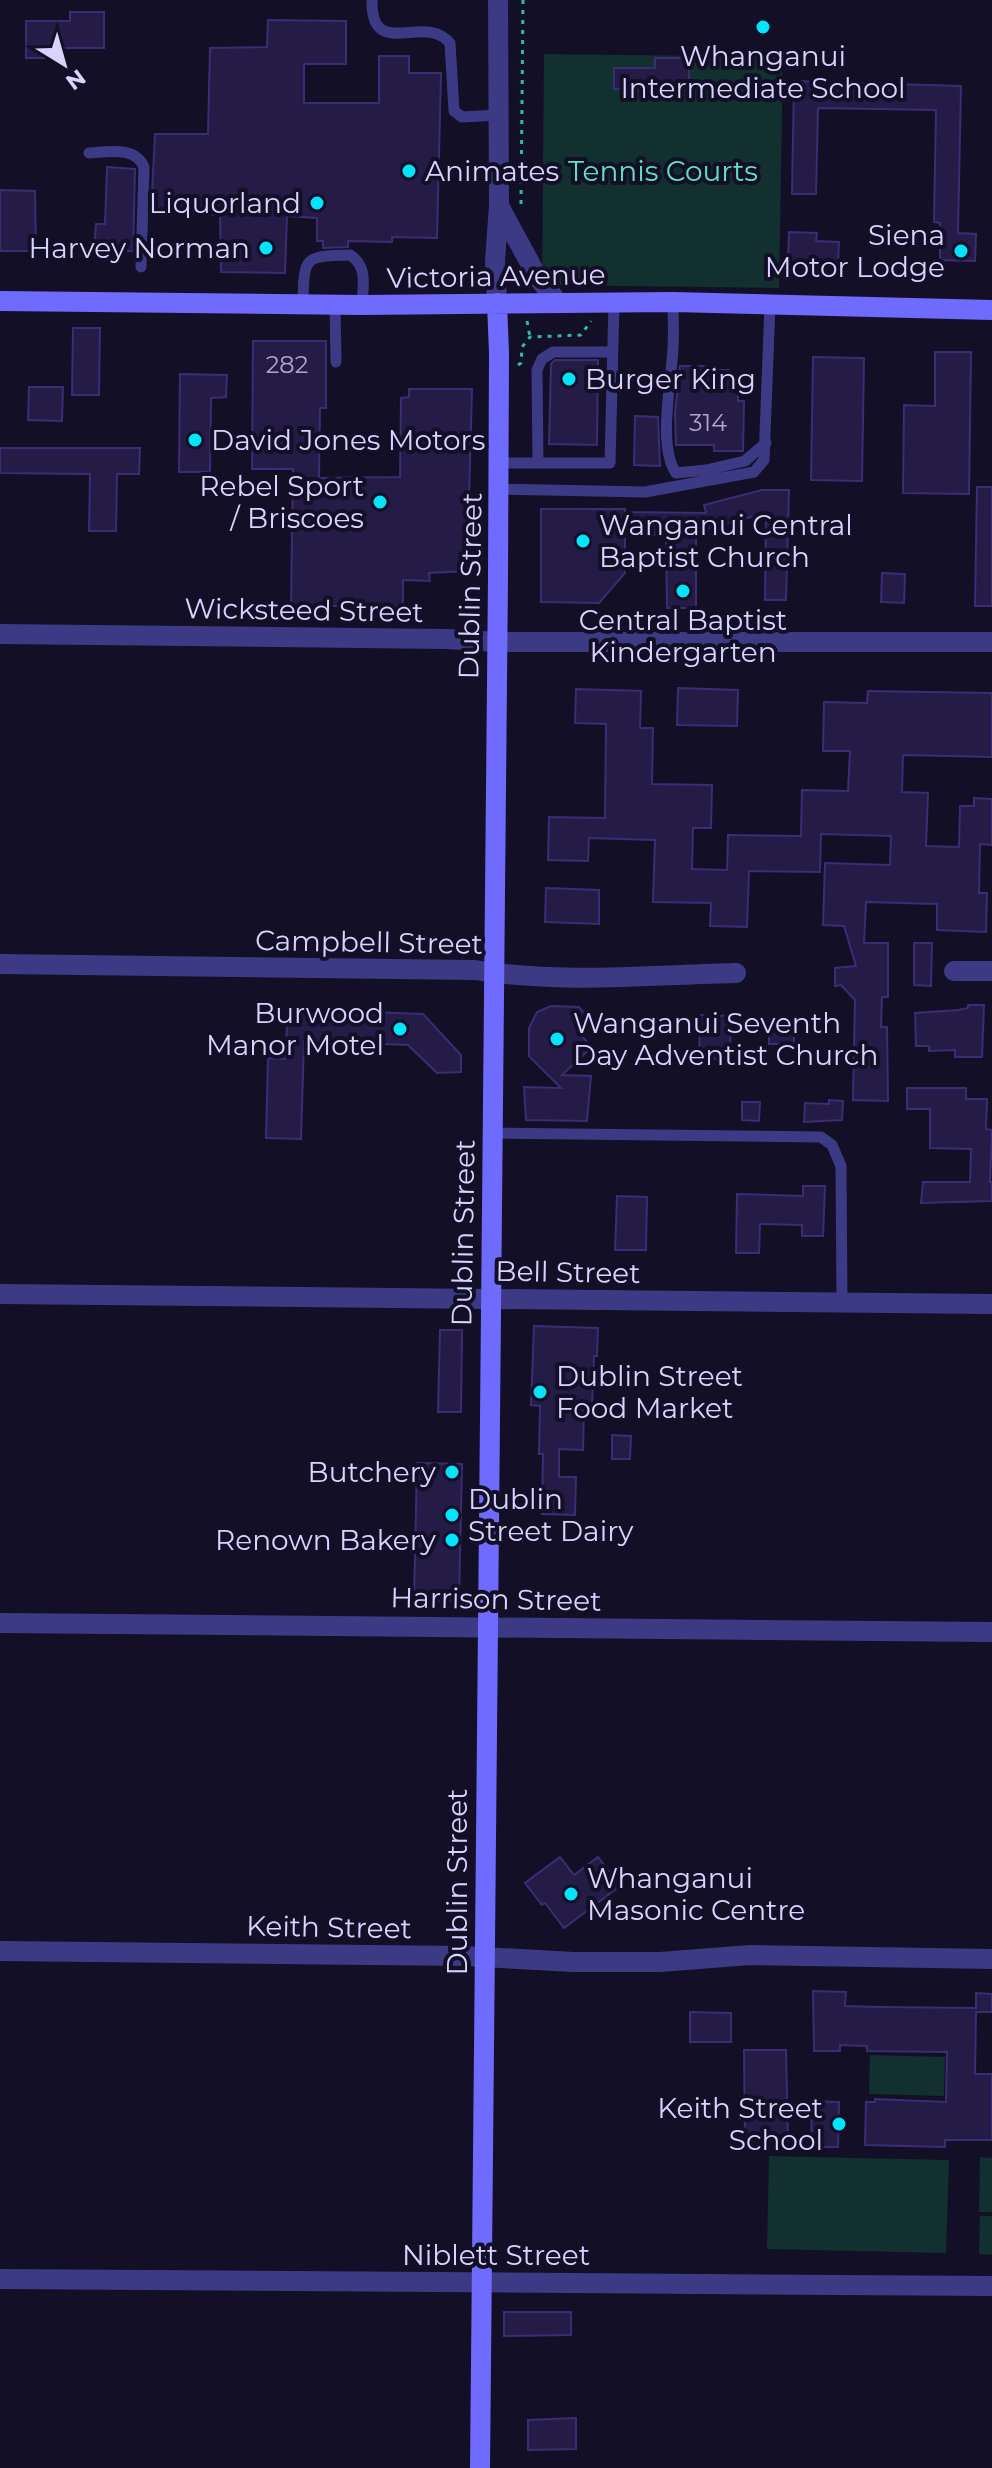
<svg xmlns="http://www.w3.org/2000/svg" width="992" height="2468" font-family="Montserrat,sans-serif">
<rect width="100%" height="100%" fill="#130f26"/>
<path fill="#12302f" d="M544 54 783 57 779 288 542 285Z
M870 2055 945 2057 944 2096 869 2094Z
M769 2156 949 2160 946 2253 767 2249Z
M980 2157 992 2158V2212H979Z
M980 2216H992V2255L979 2254Z"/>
<path fill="#241b47" stroke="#3b2d73" stroke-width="2" d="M70 12H104V48H60V58H26V21H70Z
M268 20 346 21V64H304V103H379V56H409V73H441L437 238 392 237V242L348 241V247L323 248V241H317V218L287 216 285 273 221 272 220 215 151 213 155 134H208L210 48 267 47Z
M655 58H689V83L649 82V89H614V68H655Z
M794 81 961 86 958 233 976 234 975 261 940 260V223L934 222 936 110 818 108 816 194H792Z
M107 167 135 169 133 251 94 252 96 224H105Z
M0 190 35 191 36 251H0Z
M789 232 817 233 816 241 839 242 838 264 788 262Z
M73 328H100L99 395H72Z
M253 341H326V408H320L319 478 400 477 401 398 409 397V389H472L467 571 429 573 430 581 403 580V606H291L293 469H252Z
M935 352H971L969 494 903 493 904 405 935 406Z
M813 357 864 358 862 481 811 480Z
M555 360H598L597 445 549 444 551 364Z
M680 366H715V370H729V384H738V401H744L743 451H714V445H676L675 413Z
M180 374 227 375 226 397 211 398 210 472H179Z
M29 387H63L62 421 28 420Z
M635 416 658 417 660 466 634 465Z
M0 448H140L139 474H117L116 531H89L90 474 0 473Z
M977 487H992V606H975Z
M762 490H789L786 600H765L766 513 696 532V608H667L666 535 625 534V573L599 603 541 602V509H625V512L706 513 704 505Z
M882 573 905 574 904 603 881 602Z
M678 688 738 690 737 726 677 725Z
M576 689 641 691 640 728H653L652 784 712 785 711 828H693L692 869 727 870 728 835 801 836 802 790 848 791 850 751H823L824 702 867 703 868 691 992 693V757L903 755 902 792 928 793 926 846 959 847 960 806H974V798L992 799V845L980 844 979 893H987L986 932 937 930V904L866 902 864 943H888V997H882L881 1027H887L888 1101 853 1100 855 1000 841 985 835 986V968L856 966 844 926 823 925 825 863 890 865 891 836 821 834 820 872 749 871 747 927 710 926 711 903 653 902 655 840 589 838 588 861 548 860 549 817 605 818 606 724 575 723Z
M546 888 599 890V924L545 922Z
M914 943H932L931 986 914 985Z
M968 1005H984L982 1057H955V1050L929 1051V1046H916L915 1013 958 1010 968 1008Z
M551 1006 579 1007 591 1020 578 1032 592 1047 562 1075 591 1076 587 1121 526 1120 524 1087 561 1088 529 1056V1028L537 1012Z
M288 1009 423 1014 461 1055V1072L437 1073 408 1045 304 1041 301 1139 266 1138 268 1058 285 1059Z
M700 1015 731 1016 730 1059H699Z
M777 1017H794V1044H769V1024H777Z
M907 1088H966V1099H987L986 1129 992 1130 990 1182H992V1201L921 1203 923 1182H970L971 1149 930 1148V1109H907Z
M829 1100 843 1101 842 1120 804 1122 805 1103 829 1104Z
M742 1102H760L759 1121 742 1120Z
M803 1186H825L823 1236H802V1225L760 1224 759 1253H736L737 1194 803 1196Z
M617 1196 647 1197 646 1250H615Z
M534 1326 598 1328 597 1356H594L592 1407H584L583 1450 559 1449V1477H576L575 1515 542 1514 543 1454H539L540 1406 531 1405Z
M440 1330H462L461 1412H438Z
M612 1435 631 1436 630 1459H612Z
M417 1463 462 1464 459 1601H414Z
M560 1857 574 1875 598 1857 620 1886 564 1928 545 1903 542 1905 525 1883Z
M813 1991 846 1992 845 2006 881 2007 976 2008V1993L992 1994V2012H976L975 2074H992V2140H945V2147L865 2145 866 2102H875V2099L946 2102 947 2052 867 2051V2046L840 2045V2051H814Z
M690 2012 731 2013V2042H690Z
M744 2050H786L788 2141 745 2140Z
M812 2101 839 2102 838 2147H811Z
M504 2312H571V2335L504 2336Z
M576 2418V2449L528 2450V2420Z"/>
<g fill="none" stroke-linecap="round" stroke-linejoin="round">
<path stroke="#2fb8b0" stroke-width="3" stroke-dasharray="4 6" stroke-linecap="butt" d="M521 204 523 0
M527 321 530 337
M518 365 521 363 522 347 530 337 581 335 591 321"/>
<path stroke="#3d3a85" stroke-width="11" d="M372 0C371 62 424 12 450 43L454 111 462 117 499 115
M89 153C109 152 135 146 144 167L141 267
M673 302C673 317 674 332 673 347 672 380 657 446 676 473L706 470 745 461 766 443
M303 304C304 257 303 256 350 255 368 266 363 286 362 305
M335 305 336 362
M499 463H610L614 302
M538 463 537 370 542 359 553 352H613
M499 489 645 492 754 472 764 460 770 305
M493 1133 821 1137 832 1145 841 1166 842 1303"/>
<path stroke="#3d3a85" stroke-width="20" d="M0 634 446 639 498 642H992
M0 964 475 970C560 984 650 975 736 973
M954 971H992
M0 1294 992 1304
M0 1623 992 1632
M0 1951 465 1956 573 1962H660L750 1955 992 1959
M0 2279 992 2286"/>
<path stroke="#3d3a85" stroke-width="20" d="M499 206 537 276 558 303
M497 303 495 261 499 206 498 0"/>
<path stroke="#6f6bff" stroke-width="20" d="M0 301 362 305 673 302 992 310
M480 2468 498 577 499 353 497 303"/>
</g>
<g fill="#00e5ff" stroke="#130f26" stroke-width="3">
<circle cx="763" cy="27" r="8"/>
<circle cx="409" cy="171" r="8"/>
<circle cx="317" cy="203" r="8"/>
<circle cx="266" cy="248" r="8"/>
<circle cx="961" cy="251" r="8"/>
<circle cx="569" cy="379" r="8"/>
<circle cx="195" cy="440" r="8"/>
<circle cx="380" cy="502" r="8"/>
<circle cx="583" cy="541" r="8"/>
<circle cx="683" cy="591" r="8"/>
<circle cx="400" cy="1029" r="8"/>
<circle cx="557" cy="1039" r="8"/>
<circle cx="540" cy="1392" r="8"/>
<circle cx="452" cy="1472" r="8"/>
<circle cx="452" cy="1515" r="8"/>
<circle cx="452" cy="1540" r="8"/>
<circle cx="571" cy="1894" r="8"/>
<circle cx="839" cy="2124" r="8"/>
</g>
<g text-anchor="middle" stroke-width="8" stroke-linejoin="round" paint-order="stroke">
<g font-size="24" fill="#aca6d1">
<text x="287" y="373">282</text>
<text x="708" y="431">314</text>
</g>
<g font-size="28" fill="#d9d4ff" stroke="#130f26" text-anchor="start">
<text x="763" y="66" text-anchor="middle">Whanganui<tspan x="763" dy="32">Intermediate School</tspan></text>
<text x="425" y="181">Animates</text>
<text x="301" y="213" text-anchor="end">Liquorland</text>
<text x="945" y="245" text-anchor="end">Siena<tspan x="945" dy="32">Motor Lodge</tspan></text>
<text x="250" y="258" text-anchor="end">Harvey Norman</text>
<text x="585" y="389">Burger King</text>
<text x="211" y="450">David Jones Motors</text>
<text x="364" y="496" text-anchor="end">Rebel Sport<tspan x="364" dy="32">/ Briscoes</tspan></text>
<text x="599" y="535">Wanganui Central<tspan x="599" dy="32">Baptist Church</tspan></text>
<text x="683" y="630" text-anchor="middle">Central Baptist<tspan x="683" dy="32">Kindergarten</tspan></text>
<text x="384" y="1023" text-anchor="end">Burwood<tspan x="384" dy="32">Manor Motel</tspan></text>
<text x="573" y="1033">Wanganui Seventh<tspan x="573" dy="32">Day Adventist Church</tspan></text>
<text x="556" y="1386">Dublin Street<tspan x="556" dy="32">Food Market</tspan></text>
<text x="436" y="1482" text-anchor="end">Butchery</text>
<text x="468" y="1509">Dublin<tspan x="468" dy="32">Street Dairy</tspan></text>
<text x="436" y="1550" text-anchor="end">Renown Bakery</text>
<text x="587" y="1888">Whanganui<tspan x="587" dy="32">Masonic Centre</tspan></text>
<text x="823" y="2118" text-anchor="end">Keith Street<tspan x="823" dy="32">School</tspan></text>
</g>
<g font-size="28" fill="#5fe0c0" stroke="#130f26">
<text x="663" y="181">Tennis Courts</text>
</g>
<g font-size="28" fill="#d9d4ff" stroke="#130f26">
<text transform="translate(496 276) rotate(-1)" y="10">Victoria Avenue</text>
<text transform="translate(470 586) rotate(-89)" y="10">Dublin Street</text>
<text transform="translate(304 610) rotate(1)" y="10">Wicksteed Street</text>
<text transform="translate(369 942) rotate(1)" y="10">Campbell Street</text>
<text transform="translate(463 1233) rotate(-89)" y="10">Dublin Street</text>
<text transform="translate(568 1272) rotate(1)" y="10">Bell Street</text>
<text transform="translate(496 1599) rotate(1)" y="10">Harrison Street</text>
<text transform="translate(457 1882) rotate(-90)" y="10">Dublin Street</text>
<text transform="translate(329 1927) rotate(1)" y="10">Keith Street</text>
<text x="496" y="2265">Niblett Street</text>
</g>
</g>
<g transform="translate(64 64) rotate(143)" stroke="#130f26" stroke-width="6" paint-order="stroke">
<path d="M0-6L14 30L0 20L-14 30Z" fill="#d9d4ff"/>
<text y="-12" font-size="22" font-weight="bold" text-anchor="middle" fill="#d9d4ff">N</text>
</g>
</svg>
